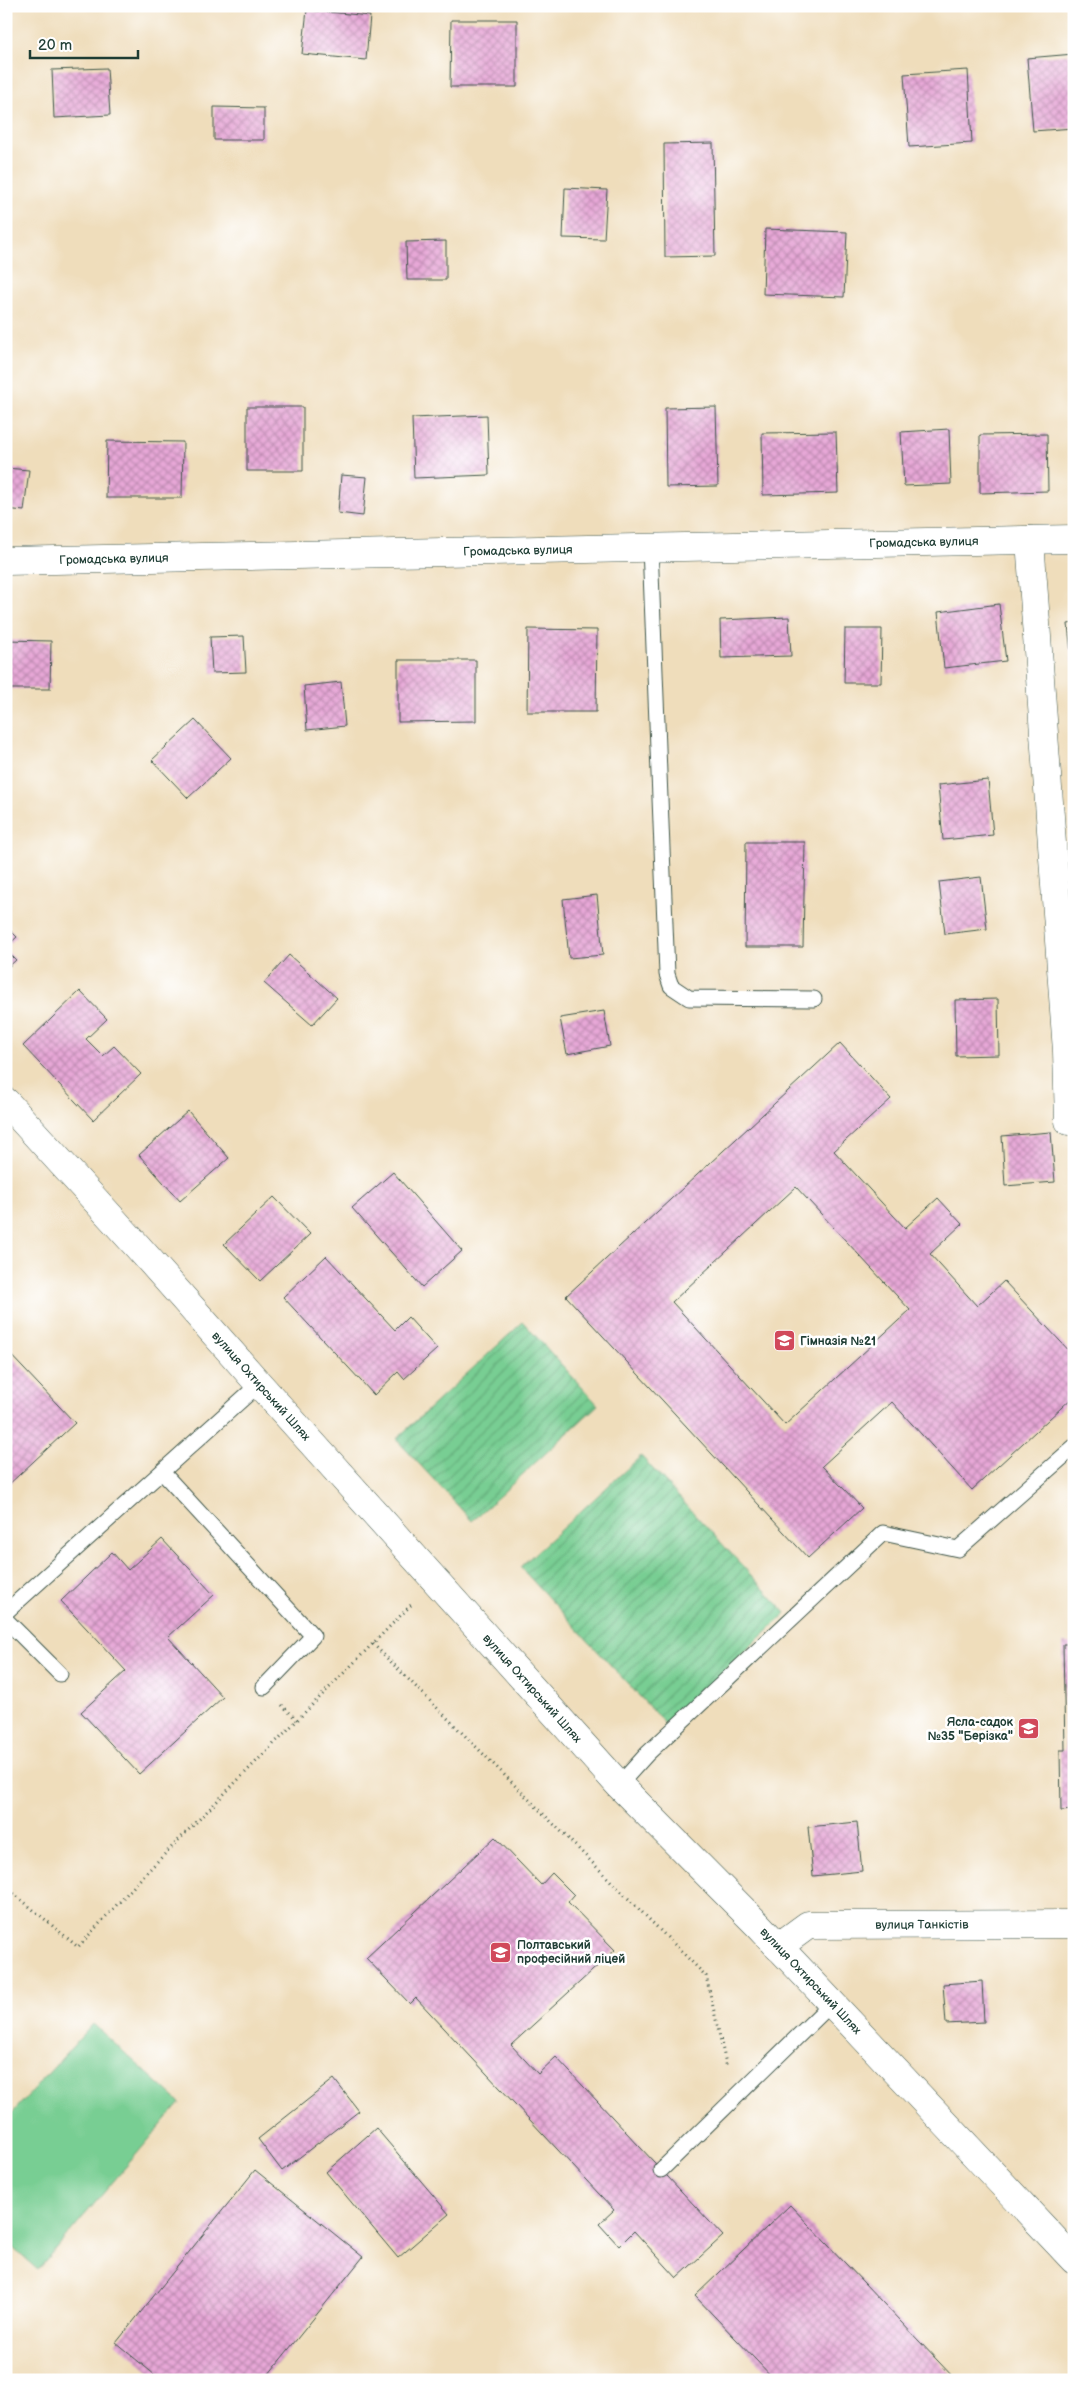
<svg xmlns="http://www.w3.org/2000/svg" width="1080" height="2386" font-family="'Balsamiq Sans',sans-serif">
<defs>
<pattern id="garden-furrows" width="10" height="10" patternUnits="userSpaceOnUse" patternTransform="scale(1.25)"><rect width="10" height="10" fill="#78ce93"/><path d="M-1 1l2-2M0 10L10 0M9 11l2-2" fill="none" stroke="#62a879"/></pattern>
<pattern id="building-cross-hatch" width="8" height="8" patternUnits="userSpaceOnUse" patternTransform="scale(1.25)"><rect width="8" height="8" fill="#e7a7d7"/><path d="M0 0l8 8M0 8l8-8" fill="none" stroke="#bb89af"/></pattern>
</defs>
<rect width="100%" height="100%" fill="#fff"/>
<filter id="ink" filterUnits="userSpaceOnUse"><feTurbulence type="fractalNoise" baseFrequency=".02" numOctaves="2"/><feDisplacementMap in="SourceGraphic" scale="10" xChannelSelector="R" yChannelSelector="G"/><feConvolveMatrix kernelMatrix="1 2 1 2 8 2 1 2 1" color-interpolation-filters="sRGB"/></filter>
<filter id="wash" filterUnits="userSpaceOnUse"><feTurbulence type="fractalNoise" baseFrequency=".0096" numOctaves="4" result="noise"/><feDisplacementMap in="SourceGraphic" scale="20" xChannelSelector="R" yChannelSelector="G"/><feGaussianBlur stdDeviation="1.12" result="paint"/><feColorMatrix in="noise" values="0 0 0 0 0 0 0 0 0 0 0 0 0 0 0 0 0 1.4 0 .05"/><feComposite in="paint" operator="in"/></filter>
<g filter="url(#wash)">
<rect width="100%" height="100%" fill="#efddbb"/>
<path fill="url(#garden-furrows)" stroke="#4c8664" d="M523 1322 598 1405 472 1521 396 1439Z
M641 1456 786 1613 666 1725 520 1567Z"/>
<path fill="#78ce93" stroke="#4c8664" d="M93 2024 180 2103 38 2270 6 2242V2120Z"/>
<g id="blocks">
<path fill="url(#building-cross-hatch)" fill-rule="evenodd" d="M307 10 370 16 366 60 302 54Z
M451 20H517V87H450Z
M1074 54V128L1033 131 1027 58Z
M107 68 110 115 54 118 52 70Z
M968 70 972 143 909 147 904 74Z
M214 107 264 108V140H214Z
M713 143 715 256 665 257 664 144Z
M565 188 607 190 604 239 563 238Z
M765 229 847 232 844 297 763 294Z
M446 241V280H407L406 242Z
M247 407H303V471H247Z
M716 407 718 486 666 487 665 408Z
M487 415 489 475 414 478 412 418Z
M949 429 951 484 904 486 901 432Z
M836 432 838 493 763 495 762 433Z
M1047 434 1048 491 980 493V435Z
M107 441 183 442 182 498H106Z
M6 468 29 470 24 511 6 509Z
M341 475 367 477 363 516 338 513Z
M999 604 1006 661 944 668 938 612Z
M789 617 791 656 721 658 720 620Z
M1074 623V663H1072L1068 624Z
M528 629 597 630 596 712H527Z
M845 629H882L881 683H844Z
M244 636 246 672 212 673 210 637Z
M6 640 51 641 50 689H6Z
M398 660H476V721L398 722Z
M341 682 345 726 307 730 304 686Z
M195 720 231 758 188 798 152 760Z
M988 780 993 835 943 840 938 785Z
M746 842H805L803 947H745Z
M981 877 987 929 945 934 939 882Z
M597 895 603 955 569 958 563 899Z
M6 926 17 937 6 947Z
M6 950 16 960 6 969Z
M289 955 337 998 312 1025 264 983Z
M80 991 107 1019 86 1039 103 1056 114 1046 141 1074 93 1120 23 1046Z
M998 999 999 1055 956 1056 955 1000Z
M604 1011 610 1046 567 1054 560 1018Z
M840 1043 891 1099 834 1151 905 1228 938 1198 962 1224 930 1254 977 1306 1004 1281 1074 1356V1396L972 1490 892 1402 822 1466 862 1508 808 1558 566 1296ZM796 1187 910 1310 785 1425 672 1302Z
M188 1111 229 1158 180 1201 139 1155Z
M1051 1132 1055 1182 1005 1186 1002 1136Z
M393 1172 462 1251 422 1287 352 1208Z
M274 1197 310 1234 260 1281 224 1244Z
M326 1256 395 1330 408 1317 437 1349 404 1379 398 1372 374 1395 283 1297Z
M6 1350 75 1423 6 1487Z
M162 1539 214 1595 168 1637 223 1697 139 1774 81 1712 126 1671 61 1601 112 1552 128 1570Z
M1063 1644H1074V1810L1061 1811 1060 1750H1065Z
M857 1822 862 1871 813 1876 808 1827Z
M495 1837 541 1885 552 1873 574 1895 568 1902 615 1950 511 2045 538 2074 556 2057 723 2236 677 2278 634 2231 619 2246 599 2224 614 2210 416 1998 410 2004 366 1958Z
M982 1981 984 2022 946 2024 943 1984Z
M334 2079 359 2111 282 2171 258 2139Z
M376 2128 449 2214 398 2258 326 2172Z
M255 2170 363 2257 264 2380H161L116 2343Z
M790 2205 956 2380H775L695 2296Z"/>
</g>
</g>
<g filter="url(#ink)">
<use href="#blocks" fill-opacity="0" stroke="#3e5548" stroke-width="1"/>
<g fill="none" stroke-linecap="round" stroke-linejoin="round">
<defs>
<path id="lane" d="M650 547 667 974 671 986 689 998 814 999
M162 1472 313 1636 264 1687
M6 1612 259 1384
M6 1620 60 1674
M619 1785 647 1754 883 1533 958 1549 1074 1447
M661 2170 832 2003"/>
<g id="street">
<path d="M1030 540 1067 1051 1069 1121"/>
<path id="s1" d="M6 561 1074 539"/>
<path id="s2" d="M778 1947 808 1925 1074 1924"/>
</g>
<g id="secondary">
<path id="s3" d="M6 1102 138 1247 259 1384 619 1785 759 1926 1074 2260"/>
</g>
</defs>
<use href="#lane" stroke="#3e5548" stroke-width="17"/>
<use href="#street" stroke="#3e5548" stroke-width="29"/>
<use href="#secondary" stroke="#3e5548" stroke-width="29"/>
<path stroke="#3e5548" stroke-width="3" stroke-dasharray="1 4" stroke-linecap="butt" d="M373 1644 706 1976 727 2068
M282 1705 297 1720
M6 1887 78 1947 146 1873 413 1603"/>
<use href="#lane" stroke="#fff" stroke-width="15"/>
<use href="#street" stroke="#fff" stroke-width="28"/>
<use href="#secondary" stroke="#fff" stroke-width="28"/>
</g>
</g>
<defs>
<symbol id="school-square" viewBox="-11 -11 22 22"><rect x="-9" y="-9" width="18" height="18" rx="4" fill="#d1495b" stroke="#fff"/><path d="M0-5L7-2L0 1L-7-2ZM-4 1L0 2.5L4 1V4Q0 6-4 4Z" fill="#fff"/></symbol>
<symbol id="university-square" viewBox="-11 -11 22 22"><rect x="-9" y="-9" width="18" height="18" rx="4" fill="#d1495b" stroke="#fff"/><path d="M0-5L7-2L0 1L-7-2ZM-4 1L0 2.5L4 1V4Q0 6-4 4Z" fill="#fff"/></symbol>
</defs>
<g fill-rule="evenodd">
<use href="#school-square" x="772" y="1328" width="25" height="25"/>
<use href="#school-square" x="1016" y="1716" width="25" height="25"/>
<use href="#university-square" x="488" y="1940" width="25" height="25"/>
</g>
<g text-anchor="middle" stroke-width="5" stroke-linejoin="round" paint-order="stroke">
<g font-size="12" fill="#1f3d34" stroke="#fff">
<text dy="4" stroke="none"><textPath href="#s1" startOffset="918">Громадська вулиця</textPath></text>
<text dy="4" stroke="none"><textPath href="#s1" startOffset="512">Громадська вулиця</textPath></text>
<text dy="4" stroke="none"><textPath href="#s1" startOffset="108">Громадська вулиця</textPath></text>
<text dy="4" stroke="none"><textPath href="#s3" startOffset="382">вулиця Охтирський Шлях</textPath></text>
<text dy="4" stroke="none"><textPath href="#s3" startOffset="788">вулиця Охтирський Шлях</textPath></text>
<text dy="4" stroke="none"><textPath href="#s2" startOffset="151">вулиця Танкістів</textPath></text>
<text dy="4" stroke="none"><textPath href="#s3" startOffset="1192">вулиця Охтирський Шлях</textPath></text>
</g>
<g font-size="12" font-weight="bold" fill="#1f3d34" stroke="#fff" text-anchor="start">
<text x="800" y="1345">Гімназія №21</text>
<text x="1013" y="1726" text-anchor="end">Ясла-садок<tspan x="1013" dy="14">№35 "Берізка"</tspan></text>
<text x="517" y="1949">Полтавський<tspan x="517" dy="14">професійний ліцей</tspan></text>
</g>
</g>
<rect width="1080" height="2386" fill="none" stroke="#fff" stroke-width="25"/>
<path d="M30 50v8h108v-8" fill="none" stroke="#1f3d34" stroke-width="2.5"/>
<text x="38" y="50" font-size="15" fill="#1f3d34" stroke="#ffffff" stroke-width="4" paint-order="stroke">20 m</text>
</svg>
